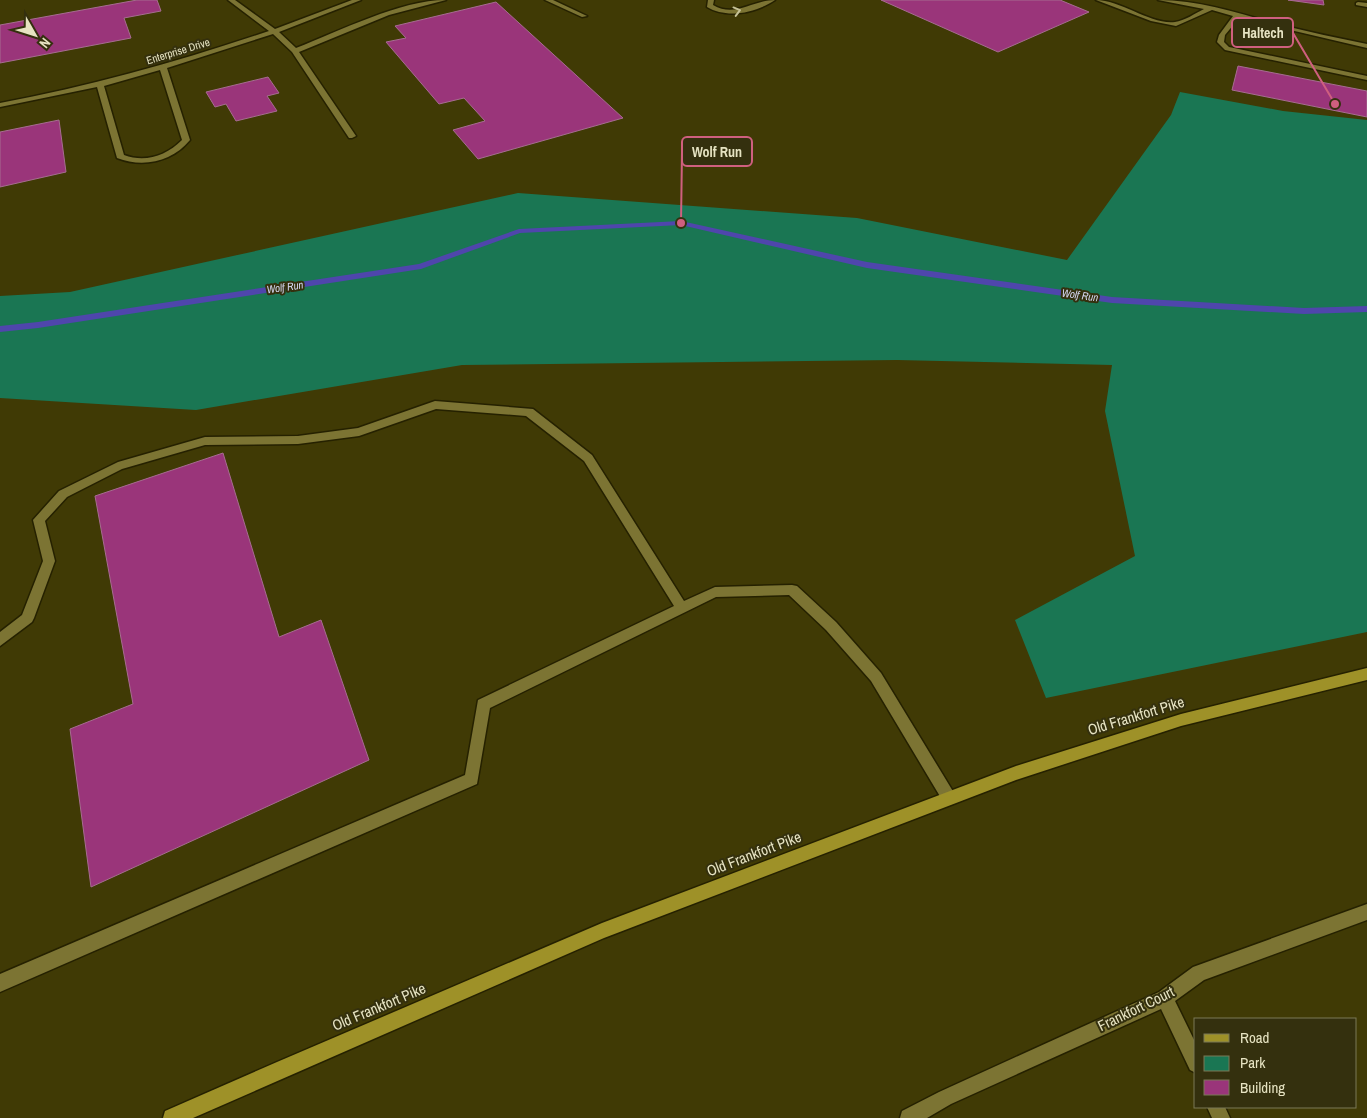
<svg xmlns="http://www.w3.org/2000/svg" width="1367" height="1118" font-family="'Archivo Narrow',sans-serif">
<rect width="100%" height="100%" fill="#403a05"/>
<path fill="#1a7653" d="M1180 92 1283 111 1367 120V632L1046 698 1015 620 1135 556 1105 411 1112 365 897 360 462 365 196 410 0 398V296L70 292 518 193 857 218 1067 260 1171 115Z"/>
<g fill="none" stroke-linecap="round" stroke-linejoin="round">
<path fill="#4f46ac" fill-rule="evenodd" d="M681 221 867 262 1112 297 1304 308 1367 306V312L1304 314 1112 303 867 268 681 225 520 233 421 269 38 328 0 332V326L38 322 419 264 519 229Z"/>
</g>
<path fill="#9a357a" stroke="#a66d90" d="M137 0H157L161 11 124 18 131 38 0 63V25Z
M881 0H1060L1089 12 998 52Z
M1288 0H1323L1324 5Z
M496 2 623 118 478 159 453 130 485 121 464 98 439 104 386 42 406 38 395 26Z
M1238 66 1367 91V117L1232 90Z
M268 77 279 93 267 96 277 111 236 121 226 104 215 107 206 92Z
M59 120 66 172 0 187V132Z
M223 453 279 637 321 620 369 760 91 887 70 729 133 704 95 496Z"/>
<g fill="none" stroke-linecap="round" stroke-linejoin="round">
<defs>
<path id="minor" d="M228 0H235L275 29 352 0H361L279 32 296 48C340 31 400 0 446 0L389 15 299 52 356 136 352 138H349L292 52 273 34 167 68 190 140C172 162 143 168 117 158L97 87 0 107V103C92 86 180 61 269 31ZM160 70 182 140C166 156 145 163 124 155L104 86Z
M545 0H553L587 16 582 17Z
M708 0H714L713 5C735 18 753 0 775 0 756 13 727 19 707 7Z
M1096 0C1121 0 1151 25 1175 22 1184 21 1196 13 1204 9L1158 0C1200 0 1241 14 1281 25 1309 32 1338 38 1367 44V48L1239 18 1225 35 1224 42 1229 47 1367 76V80L1225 50 1217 42 1219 35 1233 16 1212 10 1176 26 1151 21Z
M1358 2 1367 3V7L1356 5V3Z
M435 401 533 409 592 455 684 601 715 587 792 585 797 586 836 622 881 673 954 793 957 798 954 803 949 805 944 803 871 681 826 630 789 595 716 597 490 708 477 784 0 992V974L465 775 478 700 674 606 584 461 526 416 436 409 359 436 298 444 205 445 122 469 67 497 45 521 55 561 34 618 32 622 0 646V632L22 615 43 561 33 520 59 491 118 462 205 437 298 436 358 428Z
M1367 904V920L1204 980 1175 1001 1196 1044V1073L1190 1070 1161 1009 951 1104 927 1118H900L902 1111 939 1092 1159 992 1193 967Z
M1207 1107H1225L1230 1118H1212Z"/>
<path id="major" d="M1367 668V680L1181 726 1016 780 604 938 193 1118H163L165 1111 277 1062 602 923 1016 766 1181 714Z"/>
</defs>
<use href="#minor" stroke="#252100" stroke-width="3"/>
<use href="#major" stroke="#252100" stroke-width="3"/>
<use href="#minor" fill="#7c7433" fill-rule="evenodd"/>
<use href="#major" fill="#9e9128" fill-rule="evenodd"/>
</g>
<defs><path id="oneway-chevron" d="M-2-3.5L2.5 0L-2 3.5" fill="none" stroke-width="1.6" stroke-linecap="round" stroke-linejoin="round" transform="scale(1.25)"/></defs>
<use stroke="#c6c297" href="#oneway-chevron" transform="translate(737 11) rotate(-15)"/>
<g text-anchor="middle" stroke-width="4" stroke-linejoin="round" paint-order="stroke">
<g font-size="11" fill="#e6e3c2" stroke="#34300e">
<text transform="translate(178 51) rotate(-17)" y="4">Enterprise Drive</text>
</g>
<g font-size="11" font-style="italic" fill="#d3d5f0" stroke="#34300e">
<text transform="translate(285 287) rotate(-8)" y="4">Wolf Run</text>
<text transform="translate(1080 295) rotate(8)" y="4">Wolf Run</text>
</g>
<g font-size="15" fill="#e6e3c2" stroke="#34300e">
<text transform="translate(1136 716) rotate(-17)" y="5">Old Frankfort Pike</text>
<text transform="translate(754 854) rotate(-21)" y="5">Old Frankfort Pike</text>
<text transform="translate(379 1007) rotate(-23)" y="5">Old Frankfort Pike</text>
<text transform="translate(1136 1009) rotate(-26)" y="5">Frankfort Court</text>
</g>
</g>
<path fill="none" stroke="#cf5f7f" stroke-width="2" d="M1335 104L1293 33M681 223L682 152"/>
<g fill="#cf5f7f" stroke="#34300e" stroke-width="2">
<circle cx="1335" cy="104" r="5"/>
<circle cx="681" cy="223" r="5"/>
</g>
<g fill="#34300e" stroke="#cf5f7f" stroke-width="2">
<rect x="1232" y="18" width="61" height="29" rx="5"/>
<rect x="682" y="137" width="70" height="29" rx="5"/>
</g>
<g font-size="14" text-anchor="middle" font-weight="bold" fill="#e6e3c2">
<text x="1263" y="38">Haltech</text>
<text x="717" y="157">Wolf Run</text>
</g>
<rect x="1194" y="1018" width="162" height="90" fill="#34300e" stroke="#7b7856"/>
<rect x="1204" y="1034" width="25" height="8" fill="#9e9128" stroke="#7b7856"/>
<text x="1240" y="1043" font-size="15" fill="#e6e3c2">Road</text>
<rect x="1204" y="1056" width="25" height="15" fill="#1a7653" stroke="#7b7856"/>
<text x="1240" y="1068" font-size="15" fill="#e6e3c2">Park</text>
<rect x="1204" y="1080" width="25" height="15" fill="#9a357a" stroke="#7b7856"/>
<text x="1240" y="1093" font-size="15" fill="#e6e3c2">Building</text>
<g transform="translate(35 35) rotate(129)" stroke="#34300e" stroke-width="4" paint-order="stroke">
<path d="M0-4L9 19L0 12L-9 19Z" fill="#e6e3c2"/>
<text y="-8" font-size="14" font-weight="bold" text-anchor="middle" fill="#e6e3c2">N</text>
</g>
</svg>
